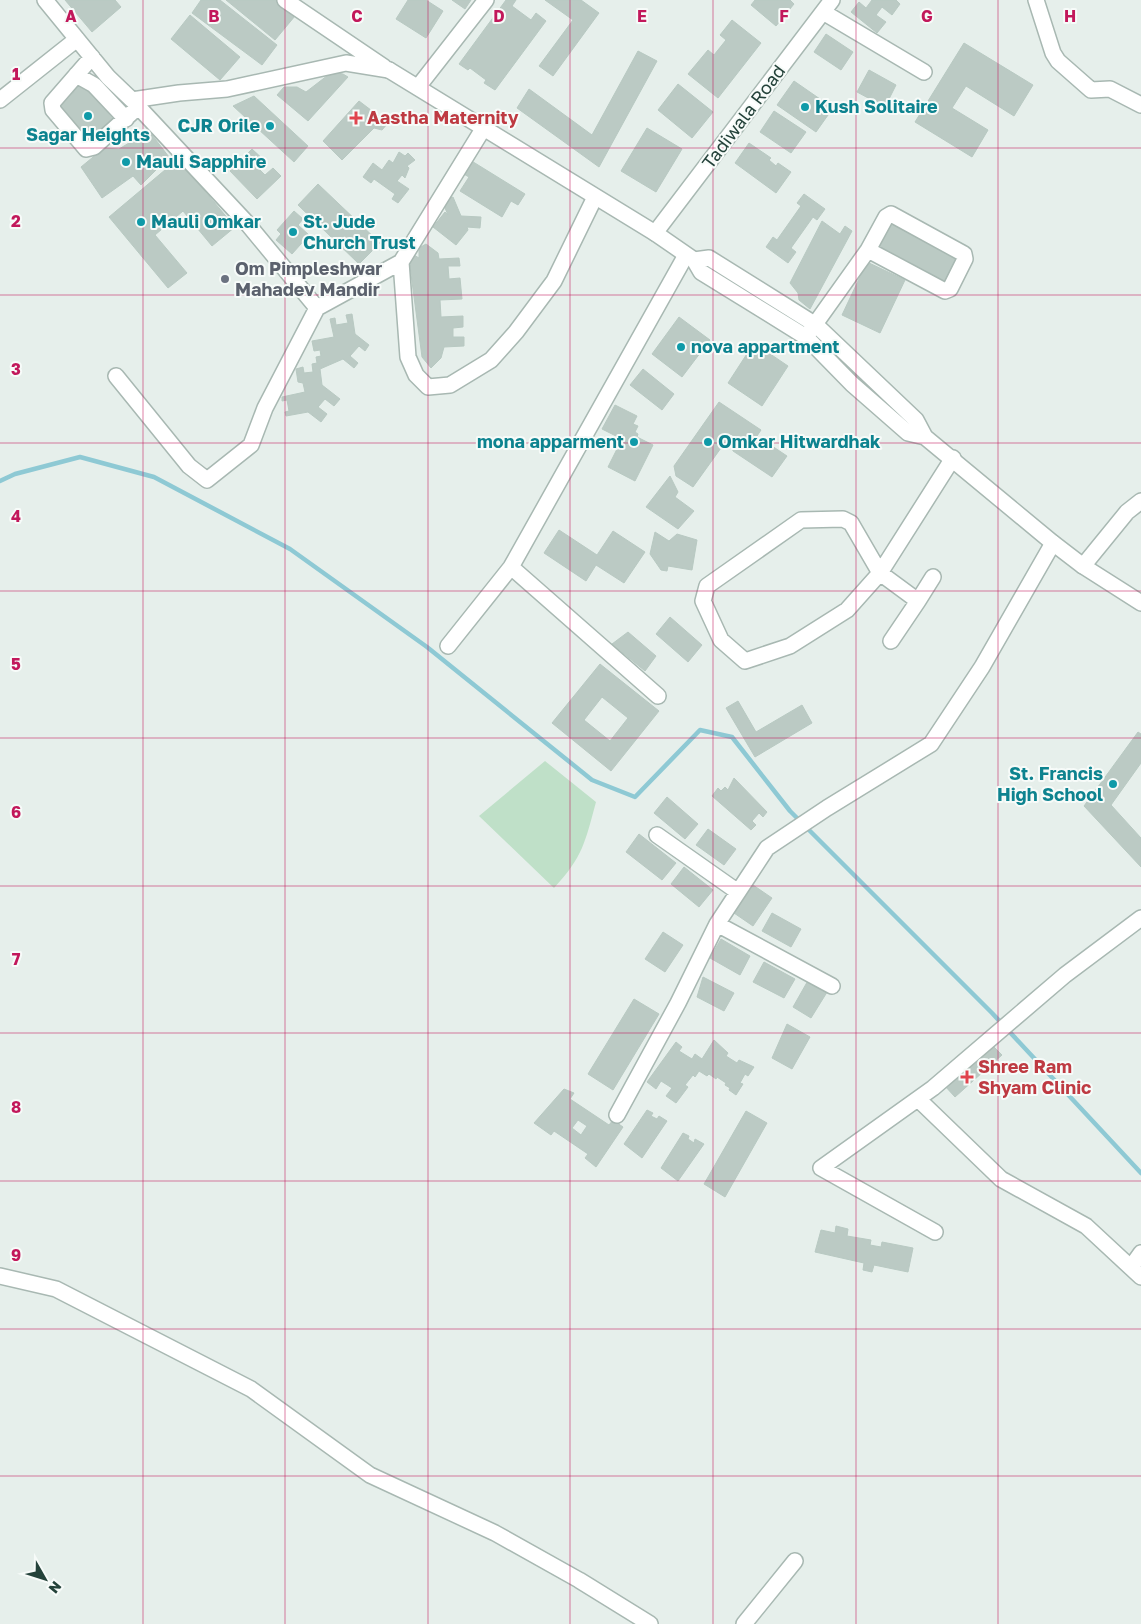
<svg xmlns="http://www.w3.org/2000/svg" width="1141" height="1624" font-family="'Golos Text',sans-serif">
<rect width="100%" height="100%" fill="#e6efeb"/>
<path fill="#bfe0c8" d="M545 761 596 802C585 842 583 857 554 888L479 816Z"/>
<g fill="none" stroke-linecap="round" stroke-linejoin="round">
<path stroke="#8ec9d4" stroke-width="4.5" d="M0 481 15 474 80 457 154 477 290 549 427 647 592 780 635 797 700 730 732 737 790 811 992 1013 1141 1173"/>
</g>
<path fill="#bbcac4" stroke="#b8c9c2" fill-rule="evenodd" d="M65 0H115L121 7 92 32Z
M201 0H220L277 45 262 65 192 13Z
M226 0H276L295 16 275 40Z
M408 0H426L443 11 426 38 396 19Z
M452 0H471L465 9Z
M506 0H516L512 6 531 20 536 13 546 21 495 90 484 83 486 80 470 68 468 70 459 64Z
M545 0H581L599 13 553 76 539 66 573 20Z
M755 0H790L794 4 776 26 751 5Z
M872 0H896L900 4 892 15 882 7 876 15 886 22 877 33 851 12 859 2 866 8Z
M190 15 240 57 220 80 171 39Z
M732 20 761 43 718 98 688 74 708 50 714 55 726 40 720 35Z
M826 34 853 52 841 70 814 52Z
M964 43 1033 85 1014 116 966 86 952 108 988 130 972 157 915 122Z
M638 51 657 61 599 167 517 108 529 89 592 135Z
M869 70 896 85 885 107 857 92Z
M332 72 343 74 348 77 308 121 277 95 284 87H297L306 92Z
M79 81 116 122 91 142 58 109 74 92 71 89Z
M794 81 833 108 816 132 777 105Z
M678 84 713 112 692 138 658 110Z
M254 96 308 146 294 162 233 106Z
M359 101 388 123 382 130 374 128 342 160 323 141Z
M774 111 806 132 791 153 760 132Z
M647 128 682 149 656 192 621 171Z
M149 131 169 157 141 185 133 176 102 198 81 167 104 148 119 149Z
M749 143 771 158 769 160 776 166 778 163 791 172 776 193 735 163Z
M252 149 265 161 258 168 265 175 273 168 281 176 257 199 230 171Z
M399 152 405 156 408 153 415 160 407 166 409 168 405 178 402 175 397 181 409 189 398 203 392 199 395 194 374 179 371 183 363 177 373 163 382 170 389 160 393 163Z
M178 159 235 227 212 246 183 211 155 235 187 273 168 288 109 217Z
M470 160 525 194 518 205 511 201 502 217 460 191 469 177 462 173Z
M318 184 380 243 359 264 298 205Z
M804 194 825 209 817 220 813 217 791 248 796 252 788 263 766 247 773 237 777 240 801 206 797 203Z
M453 197 461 216 481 217 480 228 467 227 468 230 456 245 433 227 445 212 448 215 442 201Z
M294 211 303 219 298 225 309 235 292 254 276 240 281 234 277 230Z
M889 218 962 257 945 288 873 249Z
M822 221 840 234 845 226 852 231 810 309 799 300 798 293 790 283Z
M426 244 438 253 439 259 459 258 460 266H448L449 279 460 278 462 299 440 300 441 317 463 316V327L453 328V337H464V346L444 347 441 358 431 368 422 357 409 259 414 255 419 258V248Z
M867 262 905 280 880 333 842 315Z
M352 314 355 334 369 345 365 351 359 346 350 356 358 363 354 368 343 359 320 369 322 385 340 399 334 406 325 399 318 407 327 414 321 422 308 412 286 416 285 412 289 411 287 400 282 401V397L305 392 303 383 298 382 296 369 303 367 304 373 313 372 312 364 317 363 316 357 321 356 320 350 314 351 312 341 334 337 330 319 335 318 336 325 348 323 346 315Z
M679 317 710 340 682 377 652 354Z
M754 343 788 366 762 406 728 383Z
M643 369 674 394 662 410 630 385Z
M719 402 761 430 757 436 787 456 772 477 733 451 732 445 736 438 731 434 693 487 676 476 674 466Z
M615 405 637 416 633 424 638 426 635 432 638 434 637 437 653 445 635 481 608 467 622 439 602 429Z
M670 476 678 492 675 497 694 511 678 529 646 507Z
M559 530 597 555 613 531 645 552 624 583 596 565 586 581 544 553Z
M655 532 669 541 677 534 697 540 692 570 668 566 667 571 661 570 650 554Z
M670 617 702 645 688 662 656 634Z
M628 632 656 656 645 671 612 644Z
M600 664 659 711 611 771 552 723ZM602 697 628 718 610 741 584 720Z
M738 701 756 732 802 705 812 723 755 757 726 708Z
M1138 732 1141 734V763L1111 805 1141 838V867L1084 806Z
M734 778 767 812 763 817 759 813 752 821 756 825 751 830 712 796 718 788 721 791 725 787 728 790Z
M667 797 698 824 685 839 654 813Z
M708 829 736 849 724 865 696 845Z
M639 834 676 863 662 880 626 852Z
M684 867 713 890 699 907 671 884Z
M753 885 772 898 753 926 734 913Z
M772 913 801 929 791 947 762 931Z
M663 932 683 945 665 972 645 959Z
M721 939 750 956 740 975 710 958Z
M764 962 795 979 784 998 753 982Z
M703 977 734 993 724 1011 697 997Z
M810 977 829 989 811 1018 793 1007Z
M634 999 659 1014 613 1090 588 1074Z
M787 1024 810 1037 792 1069 772 1058Z
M714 1040 728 1053 726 1056 737 1063 739 1060 754 1067 748 1076 745 1074 740 1083 743 1084 736 1095 729 1090 730 1088 725 1085 726 1083 717 1077 716 1079 709 1074 707 1076 699 1071 695 1077 693 1075 685 1085 688 1087 676 1103 666 1096 672 1088 661 1081 656 1089 647 1082 676 1042 682 1047 679 1051 692 1059 695 1054 702 1059Z
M991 1044 1002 1055 955 1097 944 1085Z
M564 1089 574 1093 570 1099 609 1125 613 1120 623 1127 596 1167 585 1158 588 1154 554 1131 551 1135 534 1123ZM578 1120 587 1126 581 1135 572 1128Z
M647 1110 653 1113 651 1116 657 1119 659 1116 667 1121 642 1158 624 1144Z
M746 1111 767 1123 725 1197 704 1184Z
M683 1133 689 1136 688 1139 694 1143 695 1139 704 1144 678 1181 661 1168Z
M836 1226 848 1229 847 1236 871 1240 870 1245 881 1247 882 1242 913 1248 908 1272 874 1265 872 1272 863 1270 864 1263 815 1252 821 1230 835 1233Z"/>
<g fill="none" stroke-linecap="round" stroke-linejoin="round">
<defs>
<path id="minor" d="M45 0 108 77 132 100 179 93 227 89 346 63 389 70
M285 0 384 67
M1036 0 1053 53 1058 61 1091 90 1110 89 1141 105
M823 12 924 72
M92 57 52 103 53 110 86 149 94 147 138 107
M76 75 94 85 126 119
M418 87 486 0
M0 100 77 39
M132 100 246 222 317 308
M655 233 832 0
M401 262 408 357 416 375 428 387 450 385 491 360 516 332 554 281 595 197
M808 334 868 250 886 217 891 214 964 254 965 259 950 289 945 291 868 250
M116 376 189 466 207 480 251 445 265 408 317 308 401 262 483 129
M1083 566 1127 512 1141 501
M511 567 658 696
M918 601 933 577
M891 641 918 601 880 573 851 523 843 519 801 520 707 586 703 601 721 640 745 661 790 646 847 610 880 573 953 458
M448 646 511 567 686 255
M657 835 738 892
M717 924 832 986
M918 1099 1001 1179 1086 1226 1141 1277
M617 1115 678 1003 717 924 767 848 827 808 931 744 982 667 1053 543
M935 1232 821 1168 933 1088 1065 975 1141 918
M1131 1267 1141 1253
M0 1276 56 1289 251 1389 370 1475 495 1533 579 1580 650 1624
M744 1624 795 1561"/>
<path id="tertiary" d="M389 70 655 233 694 260 701 272 806 337 852 384 908 433 925 437 1053 543 1083 566 1141 603
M694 260 709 258 816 325 916 420 925 437"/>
</defs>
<use href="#minor" stroke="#a8b8b2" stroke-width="18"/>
<use href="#tertiary" stroke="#a8b8b2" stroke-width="18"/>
<use href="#minor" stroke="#fff" stroke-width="15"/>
<use href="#tertiary" stroke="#fff" stroke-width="15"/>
</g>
<path fill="none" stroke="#c2185b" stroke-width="1" stroke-opacity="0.55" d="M143 0V1624M285 0V1624M428 0V1624M570 0V1624M713 0V1624M856 0V1624M998 0V1624M0 148H1141M0 295H1141M0 443H1141M0 591H1141M0 738H1141M0 886H1141M0 1033H1141M0 1181H1141M0 1329H1141M0 1476H1141"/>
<g fill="#0f9aa8" stroke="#f7fbf9" stroke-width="2">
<circle cx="805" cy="107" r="5"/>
<circle cx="88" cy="116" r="5"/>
<circle cx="270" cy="126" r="5"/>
<circle cx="126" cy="162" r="5"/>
<circle cx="141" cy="222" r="5"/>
<circle cx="293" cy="232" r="5"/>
<circle cx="681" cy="347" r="5"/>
<circle cx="634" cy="442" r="5"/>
<circle cx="708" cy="442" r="5"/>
<circle cx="1113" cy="784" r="5"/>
</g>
<g fill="#e0444e" stroke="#f7fbf9" stroke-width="2">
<path d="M353.5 110.5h5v5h5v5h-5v5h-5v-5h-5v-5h5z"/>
<path d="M964.5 1069.5h5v5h5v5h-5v5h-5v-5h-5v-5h5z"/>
</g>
<circle fill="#6b7280" stroke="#f7fbf9" stroke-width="2" cx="225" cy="279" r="5"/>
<g text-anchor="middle" stroke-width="4" stroke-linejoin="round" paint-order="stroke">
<g font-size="18" font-weight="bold" fill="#0d838f" stroke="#f7fbf9" text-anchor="start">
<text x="815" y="113">Kush Solitaire</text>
<text x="260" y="132" text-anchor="end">CJR Orile</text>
<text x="88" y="141" text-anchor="middle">Sagar Heights</text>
<text x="136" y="168">Mauli Sapphire</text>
<text x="151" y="228">Mauli Omkar</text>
<text x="303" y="228">St. Jude<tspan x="303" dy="21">Church Trust</tspan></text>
<text x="691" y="353">nova appartment</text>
<text x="624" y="448" text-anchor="end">mona apparment</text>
<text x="718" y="448">Omkar Hitwardhak</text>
<text x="1103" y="780" text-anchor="end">St. Francis<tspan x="1103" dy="21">High School</tspan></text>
</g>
<g font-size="18" fill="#24423a" stroke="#f7fbf9">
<text transform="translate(744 117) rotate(-53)" y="6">Tadiwala Road</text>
</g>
<g font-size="18" font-weight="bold" fill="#be3a42" stroke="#f7fbf9" text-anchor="start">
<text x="367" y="124">Aastha Maternity</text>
<text x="978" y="1073">Shree Ram<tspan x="978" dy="21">Shyam Clinic</tspan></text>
</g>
<g font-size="18" font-weight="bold" fill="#5b616d" stroke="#f7fbf9" text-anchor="start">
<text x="235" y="275">Om Pimpleshwar<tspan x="235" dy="21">Mahadev Mandir</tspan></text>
</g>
</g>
<g font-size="16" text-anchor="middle" font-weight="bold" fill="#c2185b" stroke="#f7fbf9" stroke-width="4" stroke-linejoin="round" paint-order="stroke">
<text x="71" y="22">A</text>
<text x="214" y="22">B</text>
<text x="357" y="22">C</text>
<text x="499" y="22">D</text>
<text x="642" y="22">E</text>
<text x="784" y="22">F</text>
<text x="927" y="22">G</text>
<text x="1070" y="22">H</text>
<text x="16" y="80">1</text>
<text x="16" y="227">2</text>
<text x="16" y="375">3</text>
<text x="16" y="522">4</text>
<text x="16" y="670">5</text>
<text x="16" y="818">6</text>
<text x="16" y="965">7</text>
<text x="16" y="1113">8</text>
<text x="16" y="1261">9</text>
</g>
<g transform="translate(45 1579) rotate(129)" stroke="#f7fbf9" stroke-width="4" paint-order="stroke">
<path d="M0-4L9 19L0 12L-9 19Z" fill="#24423a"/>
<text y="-8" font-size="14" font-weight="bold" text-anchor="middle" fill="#24423a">N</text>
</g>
</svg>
